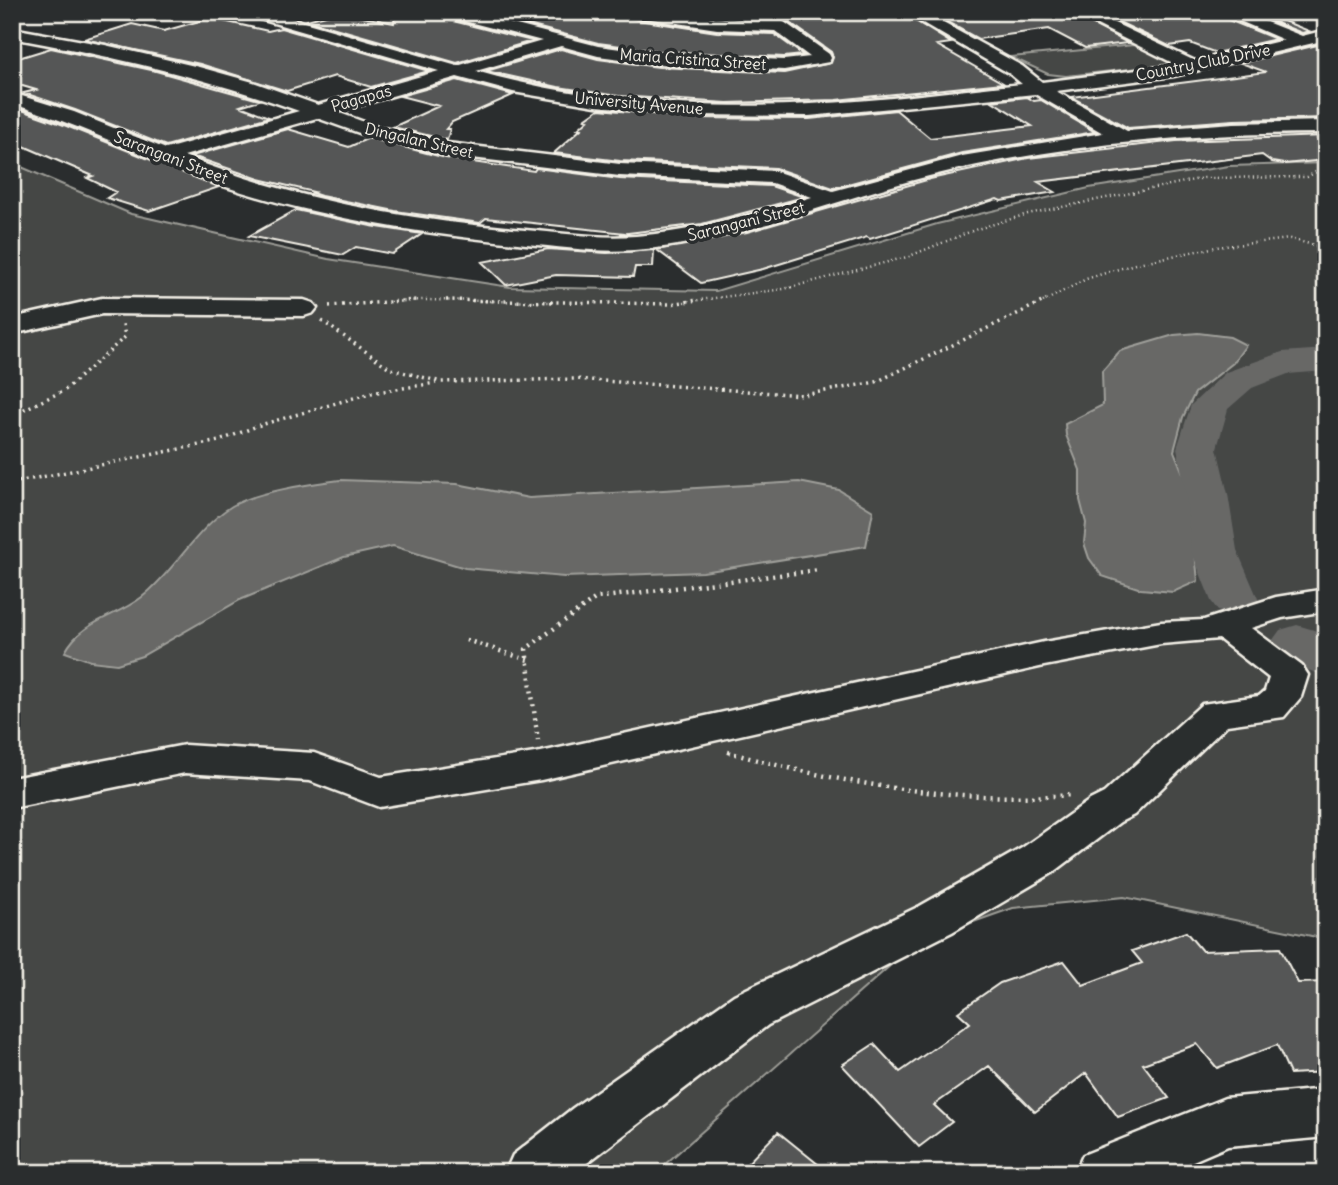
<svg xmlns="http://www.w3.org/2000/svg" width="1338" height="1185" font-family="Delius,sans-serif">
<rect width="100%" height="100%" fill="#2a2d2e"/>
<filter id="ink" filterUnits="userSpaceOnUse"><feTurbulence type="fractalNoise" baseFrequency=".0143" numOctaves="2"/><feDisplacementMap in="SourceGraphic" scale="14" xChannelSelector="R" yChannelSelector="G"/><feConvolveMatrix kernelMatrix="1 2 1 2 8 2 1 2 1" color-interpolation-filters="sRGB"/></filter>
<g filter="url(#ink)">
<path fill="#444645" stroke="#9c9c96" stroke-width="2" d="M1134 45 1171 61 1167 65 1066 76 1048 74 1011 57Z
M12 163 131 214 328 259 510 287 716 291 937 224 1089 188 1229 166 1326 163V939L1124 897 1013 908 917 942 655 1173H12Z"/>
<path fill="#676866" stroke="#9f9f9a" stroke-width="2" d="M1198 333 1230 337 1246 345 1233 363 1195 393 1183 417 1174 451 1188 486 1198 581 1173 592 1141 589 1102 576 1089 558 1084 543 1086 523 1080 500V470L1066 435 1065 424 1103 405 1102 371 1120 351 1174 335Z
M340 480 457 484 529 498 799 482 839 490 873 511 866 546 703 572 564 577 465 568 393 546 344 557 240 600 142 656 117 664 91 661 65 652C82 620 115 618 142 597 174 572 197 527 232 506 259 491 309 484 340 480Z"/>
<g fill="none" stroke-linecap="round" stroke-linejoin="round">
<path fill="#676866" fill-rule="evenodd" d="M1326 349V371L1288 374 1252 388 1228 409 1217 448 1228 494 1237 550 1259 601 1252 611 1235 615 1218 611 1211 601 1191 550 1186 494 1177 448 1191 405 1226 372 1282 352Z
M1297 625 1314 630 1326 637V676C1304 670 1285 660 1272 641L1280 630Z"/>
</g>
<path fill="#555756" stroke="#f4f1e8" stroke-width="2" d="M337 12 394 23 395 12H438L441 18 532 41 457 63 307 20Z
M477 12H612L638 20 717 32 774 34 803 55 784 57 659 51 598 43Z
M775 12H901L951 43 937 45 1003 83 836 100 727 103 618 96 558 87 486 71 561 49 598 59 659 67 784 73 831 63 833 57 831 52Z
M929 12H1069L1128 43 1085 48 1049 29 978 39Z
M1098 12H1209L1276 39 1216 53 1190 43 1169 46Z
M1249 12H1261L1309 31 1302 33Z
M210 18 268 31 281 28 429 71 371 87 335 76 287 91 200 64 84 39 132 24 164 31Z
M1326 43V118L1234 120 1128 128 1071 97 1266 72 1241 63Z
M51 48 156 71 259 100 240 106 269 117 166 146 75 110 24 93 36 90 12 83V60Z
M457 80 513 95 452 122 446 129H450L447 140 393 127 439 106 400 96Z
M1027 97 1034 101 1041 100 1095 132 962 153 833 188 775 168 620 161 554 153 581 129H578L588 120 585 119 599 109 695 118 809 119 896 110 930 138 1032 126 992 101Z
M19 109 64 125 219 187 149 211 107 198 116 192 87 178 93 176 12 141V111Z
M288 129 349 147 369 138 446 158 534 171 536 168 620 179 771 186 804 197 702 224 620 234 625 233 486 218 480 223 395 211 321 196 312 193 314 192 259 179 192 156Z
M1326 136V160L1284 164 1272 162 1262 155 1038 182 1055 192 1001 201 997 199 870 239 867 237 763 269 701 283 657 250 747 232 930 179 1028 158 1176 141Z
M296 210 371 226 422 234 392 254 356 247 343 255 249 236Z
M548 249 607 253 654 250 653 267H635L633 277 556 275 506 285 482 262Z
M1186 932 1202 951 1280 948 1298 983 1326 982V1072L1290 1074 1277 1045 1217 1068 1197 1044 1143 1064 1169 1098 1118 1117 1086 1073 1035 1112 989 1066 934 1105 952 1122 919 1147 842 1065 874 1044 900 1072 970 1023 958 1012 1000 983 1064 961 1083 985 1142 963 1132 951Z
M778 1132 829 1173H738Z"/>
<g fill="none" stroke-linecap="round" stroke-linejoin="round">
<defs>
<path id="minor" d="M244 12H269L457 66 542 41 442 15 440 12H466L598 46 659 54 784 60 810 57 775 31 717 29 638 17 631 12C675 12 718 19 762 21L753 12H770L829 54 831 58 829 62 784 70 659 64 598 56 561 46 476 71C581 101 701 110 810 104 881 101 952 91 1022 84L1010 74 904 12H923L1022 66 1042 82 1177 65 1071 12H1091L1195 61 1284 40 1219 12H1241L1302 36 1326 30V40L1174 76 1056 91 1127 131 1234 123 1326 121V133C1193 133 1059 144 929 176 830 200 737 243 634 250 598 253 562 247 526 244 422 234 319 218 220 185 150 161 84 125 12 104V93L74 112 166 149 299 111C205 77 110 56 12 38V28L105 45 199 67 253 82 318 105 439 71 246 15ZM457 77 513 92 596 106 695 115 809 116 1035 94 1103 133 962 156 833 191 775 171 620 164 447 143 375 126 337 112ZM317 118 362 134 447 155 620 176 772 183 812 197C754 215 696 231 636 236 599 239 562 233 525 230 408 220 294 200 184 156Z
M102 298 304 300 313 303 317 308 313 313 304 316 102 314 12 334V318Z
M1326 589V611L1282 618 1251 628 1302 666 1308 675 1301 697 1284 717 1227 725 1134 815 1120 822 1054 872 952 932 768 1025 574 1173H505L513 1155 573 1108 734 995 920 906 1022 848 1090 800 1104 793 1202 704 1259 696 1265 691 1269 678 1219 639 1161 644 1044 666 541 780 379 807 310 781 185 773 12 808V778L185 745 314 753 381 777 541 752 1044 642 1161 622 1204 620 1276 597Z
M1326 1089V1137L1228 1146 1165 1173H1075L1083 1155 1225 1098Z"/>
</defs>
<use href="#minor" stroke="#f4f1e8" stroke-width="5"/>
<path stroke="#f4f1e8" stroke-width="2.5" stroke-dasharray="1 3.5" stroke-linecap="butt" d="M390 302 423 300 554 302
M684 302 784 289 907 257 977 229 1028 214 1204 178 1307 177 1326 166
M1043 302 1086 279 1138 263 1216 247 1290 239 1326 248"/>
<path stroke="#f4f1e8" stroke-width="3.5" stroke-dasharray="2 4.5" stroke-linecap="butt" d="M446 300 670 304 698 300
M329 306 417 300
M322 321 391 369 441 382 575 379 803 395 876 382 1046 300
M12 415 65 390 125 337 123 324
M12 483 219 441 257 426 371 393 436 383"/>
<path stroke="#f4f1e8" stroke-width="4.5" stroke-dasharray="2 5" stroke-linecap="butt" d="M466 640 528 660
M538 741 526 649 596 598 819 570
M728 752C840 784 955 803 1072 795"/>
<use href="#minor" fill="#2a2d2e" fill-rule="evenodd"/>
</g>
</g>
<g text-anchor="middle" stroke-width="7" stroke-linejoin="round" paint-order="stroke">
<g font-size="16" fill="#f4f1e8" stroke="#2a2d2e">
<text transform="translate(693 59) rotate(4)" y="6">Maria Cristina Street</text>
<text transform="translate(1203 62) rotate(-11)" y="6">Country Club Drive</text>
<text transform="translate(361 98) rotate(-16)" y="6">Pagapas</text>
<text transform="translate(639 103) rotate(5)" y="6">University Avenue</text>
<text transform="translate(419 140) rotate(13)" y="6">Dingalan Street</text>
<text transform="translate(171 157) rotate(21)" y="6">Sarangani Street</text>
<text transform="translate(746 221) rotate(-14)" y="6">Sarangani Street</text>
</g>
</g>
<rect width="1338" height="1185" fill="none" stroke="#2a2d2e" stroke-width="42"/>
<rect x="21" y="21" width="1296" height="1143" fill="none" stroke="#f4f1e8" stroke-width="2.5" filter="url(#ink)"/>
</svg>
